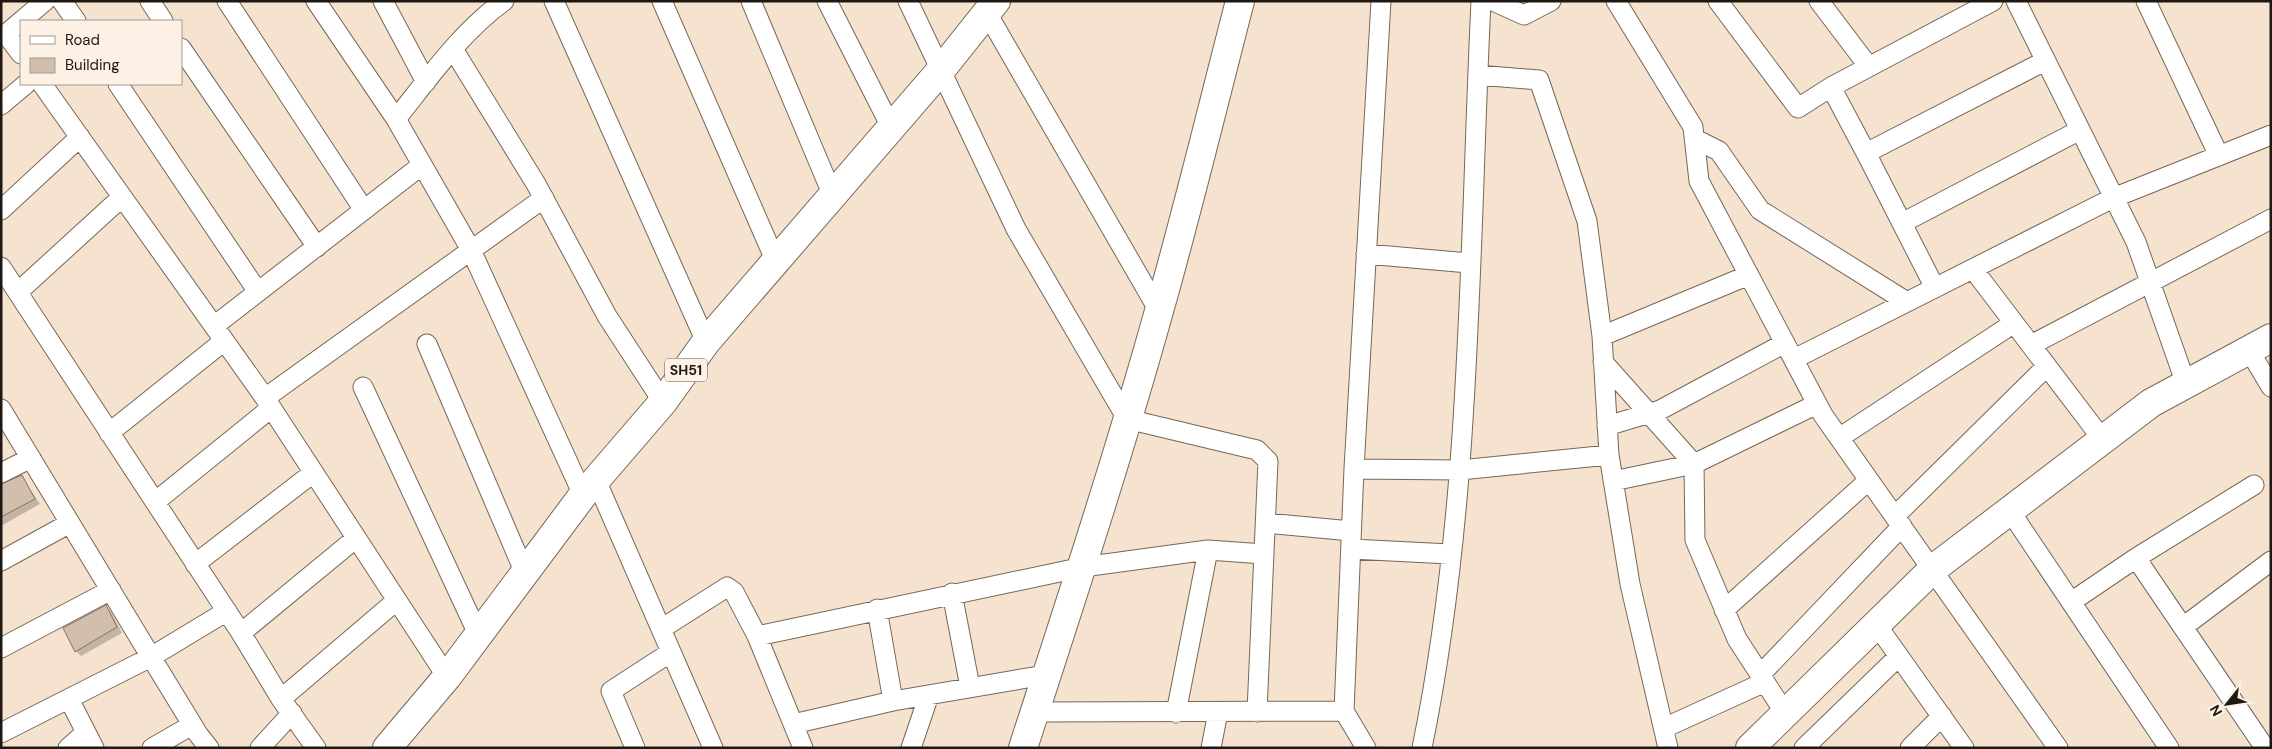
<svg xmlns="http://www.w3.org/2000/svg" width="2272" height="749" font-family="'DM Sans',sans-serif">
<rect width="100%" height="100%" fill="#f5e2cf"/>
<path fill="#0003" d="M22 477 40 504 1 526V484Z
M106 607 111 612 122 633 81 656 76 651Z"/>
<path fill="#d1beac" stroke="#857463" d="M22 475 35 499 1 517V484Z
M106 605 117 627 75 652 63 628Z"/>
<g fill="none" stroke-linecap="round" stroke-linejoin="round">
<defs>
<path id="street" d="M62 1 76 21
M150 1 163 21
M227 1 364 210
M316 1 396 119 471 250 583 495
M383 1 426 82
M554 1 706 342
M662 1 776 262
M751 1 833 196
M827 1 891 127
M908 1 1016 229 1127 419 1257 450 1268 461 1257 712
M1493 1 1524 15 1551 1
M1616 1 1693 127 1699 181 1823 415 2058 748
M1718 1 1798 108 1831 87
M1819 1 1869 67
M2016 1 2136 242 2186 384
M2146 1 2219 156
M987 13 1159 311
M181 48 317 247
M453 49 536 184 607 316 663 402
M21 54 6 34 45 1
M1478 75 1539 80 1587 221 1602 336
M42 84 265 398
M118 84 258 292
M1 105 26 84
M396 119C429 78 461 32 504 1
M1695 139 1719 151 1760 210 1907 302
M1866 153 1831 87 1993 1
M1 210 80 137
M1902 223 2080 130
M1366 254 1469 263
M1 267 241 633 281 699 316 748
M1973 269 2103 440
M1935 288 1866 153 2045 61
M18 292 122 197
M214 326 422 165
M427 344 524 571
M2031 345 2271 219
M2249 350 2271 387
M1794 359 2113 198 2271 135
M1603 362 1694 464 1613 481
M363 387 478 634
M1 409 151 657 198 734 209 748
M1607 426 1660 410 1785 343
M109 433 224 341
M1839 438 2014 323
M1609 455 1602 336 1749 275
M1354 469 1460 470 1609 455 1630 584 1668 748
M1 473 31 458
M596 480 713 748
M155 502 271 408
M2010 511 2169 748
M1895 516 2047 366
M1266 523 1351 531
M1351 549 1450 554
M1208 550 1264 554
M2136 558 2265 748
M1 561 70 523
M195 564 313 473
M952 593 970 687
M2071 602 2136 558 2254 485
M877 609 893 701
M1724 610 1869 480
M1876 624 1964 748
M2183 627 2271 561
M661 629 727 587 734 592 757 636
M241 633 355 539
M1 648 111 590
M1760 675 1902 526
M447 677 265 398 544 198
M69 699 94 748
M281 699 396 601
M1344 711 1366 748
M1035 712 1344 711 1354 469 1381 1
M1785 713 1737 639 1695 540 1694 464 1817 404
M793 724 893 701 1045 675
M1664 728 1765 682
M1 733 151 657 227 611
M68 748 86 732
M152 748 192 725
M260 748 292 713
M635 748 611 691 671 652
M803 748 757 636 1083 567 1208 550 1176 713
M911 748 929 695
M1211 748 1218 712
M1422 748C1472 504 1469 249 1481 1
M1804 748 1899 656
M1910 748 1942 716"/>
<path id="secondary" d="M1023 748C1070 603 1118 458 1159 311 1188 209 1213 105 1240 1
M1750 748 1933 569 2151 403 2271 338"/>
<path id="primary" d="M387 748 447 677 583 495 663 402 706 342 941 70 996 1"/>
</defs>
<use href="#street" stroke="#776756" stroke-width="21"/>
<use href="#secondary" stroke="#776756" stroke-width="30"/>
<use href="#primary" stroke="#776756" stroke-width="30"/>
<use href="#street" stroke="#fff" stroke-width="19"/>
<use href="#secondary" stroke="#fff" stroke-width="28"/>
<use href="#primary" stroke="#fff" stroke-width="28"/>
</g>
<g text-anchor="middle" stroke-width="4" stroke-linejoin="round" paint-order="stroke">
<rect fill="#fdf1e6" stroke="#625952" stroke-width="1" x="665" y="358.5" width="42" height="23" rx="4"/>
<g font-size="14" font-weight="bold" fill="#1f1812">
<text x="686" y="375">SH51</text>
</g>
</g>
<rect width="2272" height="749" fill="none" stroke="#1f1812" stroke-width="5"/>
<rect x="20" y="20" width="162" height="65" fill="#fdf1e6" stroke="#a49a91"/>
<rect x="30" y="36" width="25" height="8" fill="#ffffff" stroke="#a49a91"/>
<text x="65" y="45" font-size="15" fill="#1f1812">Road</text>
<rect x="30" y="58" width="25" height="15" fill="#d1beac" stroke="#a49a91"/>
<text x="65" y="70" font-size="15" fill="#1f1812">Building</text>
<g transform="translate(2227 704) rotate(240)" stroke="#fdf1e6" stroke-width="4" paint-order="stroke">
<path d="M0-4L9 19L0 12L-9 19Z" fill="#1f1812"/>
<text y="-8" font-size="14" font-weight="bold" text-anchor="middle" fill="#1f1812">N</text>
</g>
</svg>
